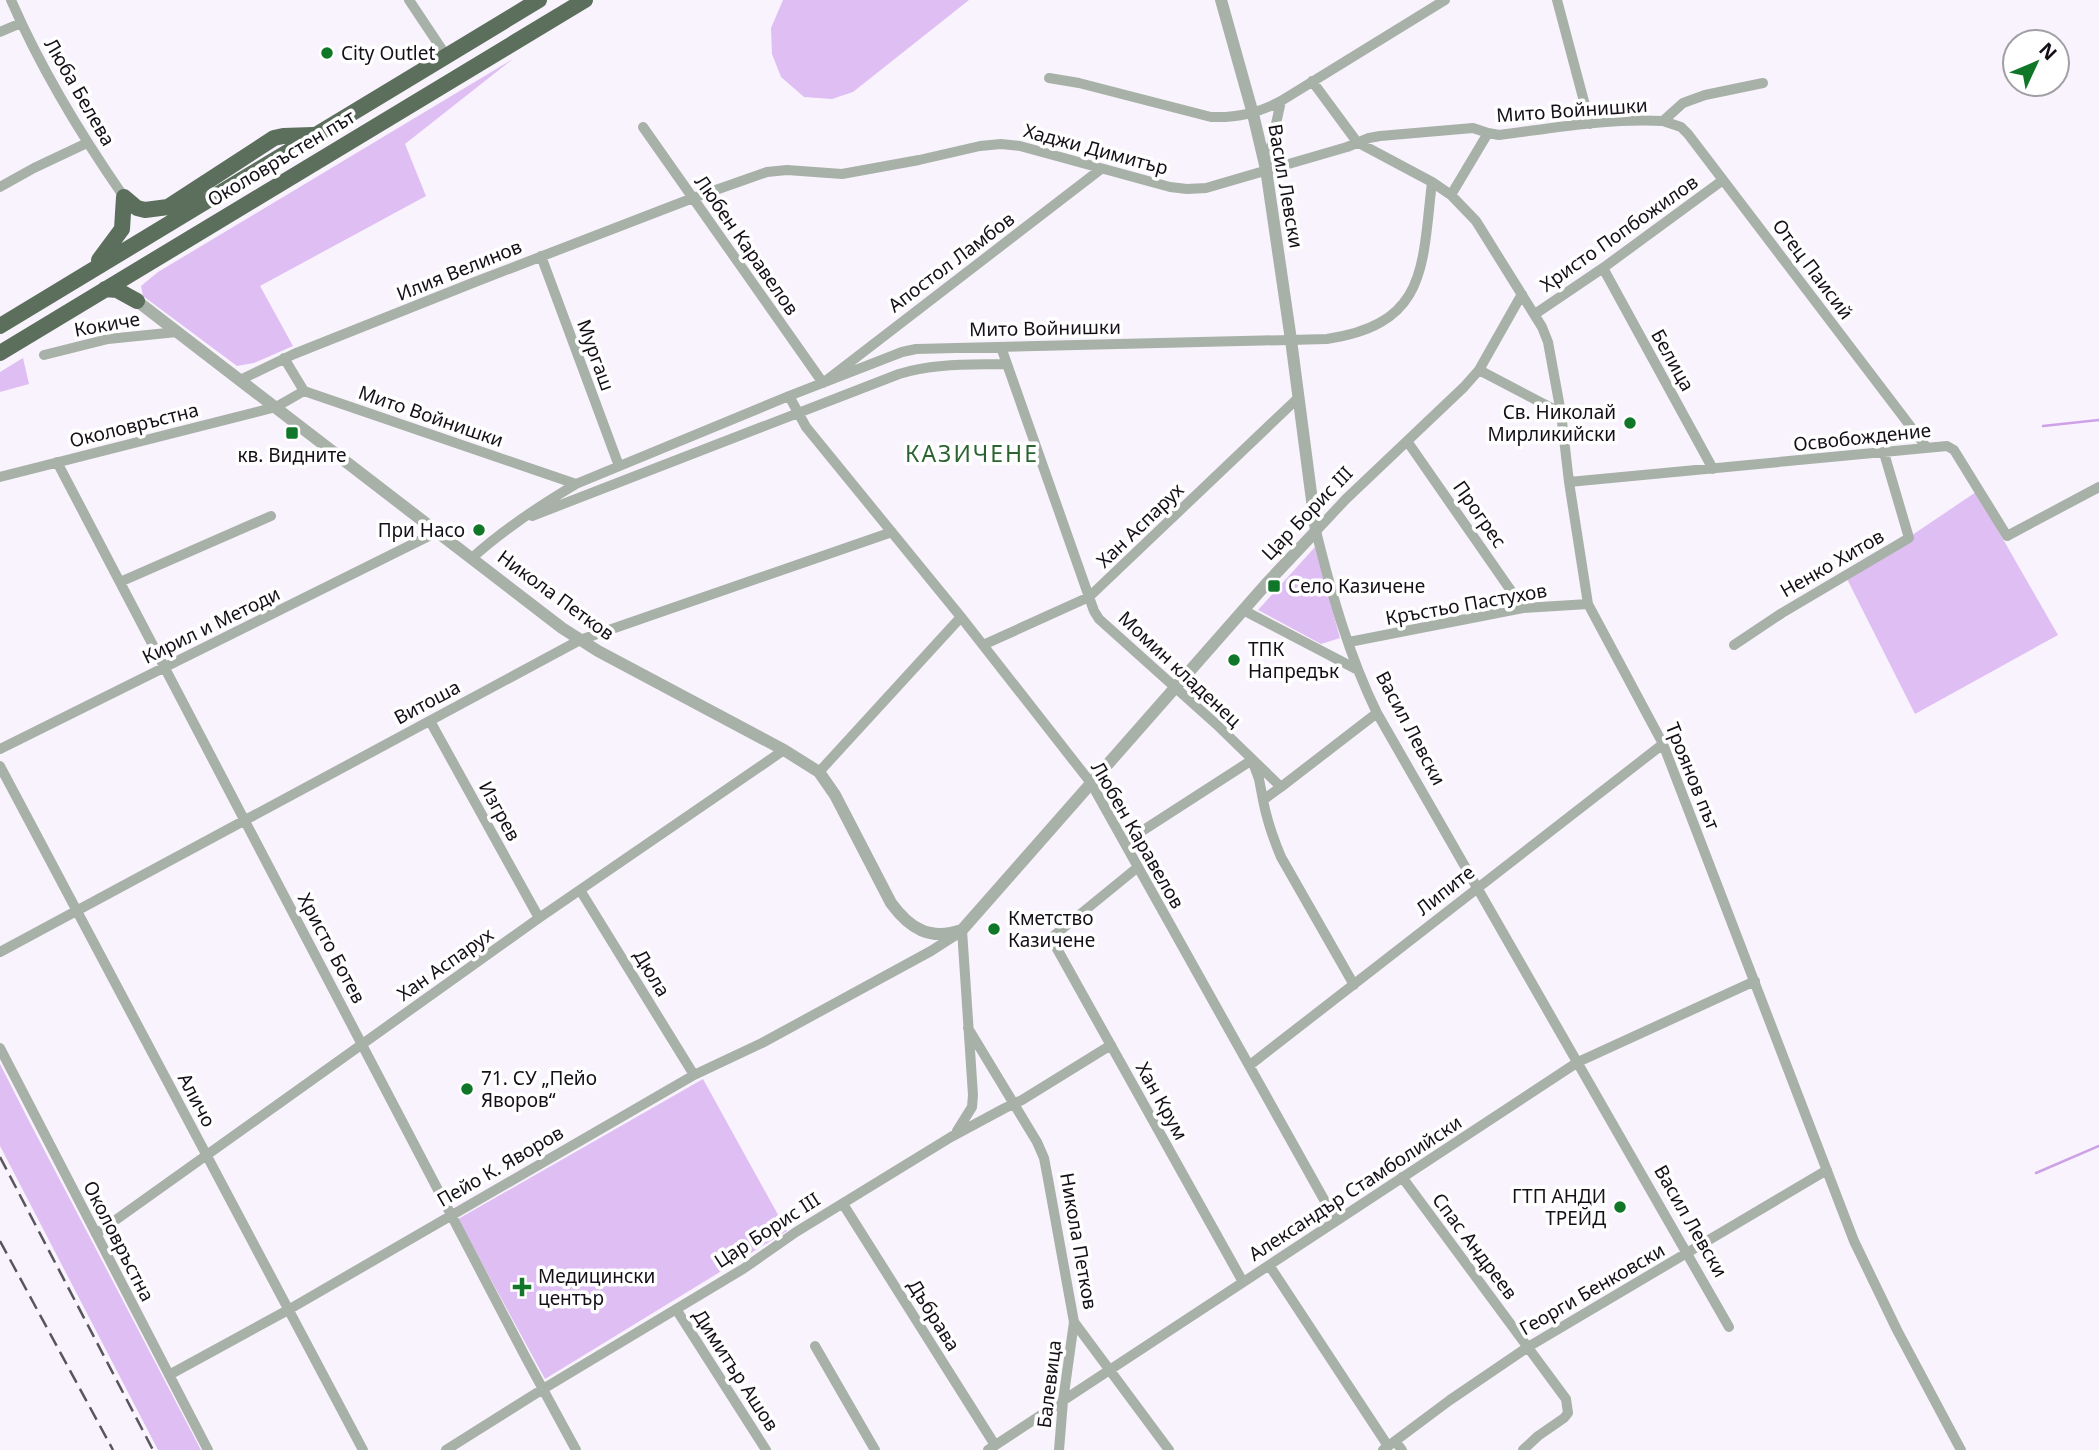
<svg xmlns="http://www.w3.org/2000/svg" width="2099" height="1450" font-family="'Noto Sans',sans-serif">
<rect width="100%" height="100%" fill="#f9f3fd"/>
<path fill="#dfbff3" d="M783 0H969L853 92 832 99 804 97 781 77 772 54 771 28Z
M513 59 405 144 426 196 260 286 293 346 254 363 237 366 143 296 141 286 158 272Z
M23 358 29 384 0 392V372Z
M1976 492 2058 635 1915 714 1847 579Z
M1315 547 1340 638 1321 644 1258 610Z
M0 1064 28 1119 201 1450H158L0 1146Z
M703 1079 787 1231 545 1379 458 1219Z"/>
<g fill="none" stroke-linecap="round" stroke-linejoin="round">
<path stroke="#cea1e7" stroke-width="2.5" d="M2043 426 2099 420
M2036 1173 2099 1146"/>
<path stroke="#a8b1a8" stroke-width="10" d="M11 0C41 69 81 135 124 197
M409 0 447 57
M1557 0 1590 124
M0 32 21 23
M1049 78 1079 83 1211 117C1238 118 1258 113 1281 101L1445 0
M1312 81 1357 142 1432 182 1451 195 1476 221 1542 327 1548 342 1561 413 1569 482 1588 604 1663 744 1854 1241 1897 1330 1961 1450
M1663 121 1681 127 1688 134 1927 448
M643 127 823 383 1101 169
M1267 165 1281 101
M0 187 34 168 87 143
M1451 195 1488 133
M541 256 619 466
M1603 268 1713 469
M1522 294 1479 370 1464 387 1346 499 1316 531C1331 592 1349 656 1377 713L1729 1327
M1535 314 1603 268 1723 180
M1001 347 1094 611 1099 619 1216 724 1281 787 1263 800C1267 821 1273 838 1281 857L1354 985
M44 355 108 339 177 332
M284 358 304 391
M1479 370 1561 413
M240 380 294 354 475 282 693 198 767 172 787 170 842 174 919 160 980 146 1001 144 1020 146 1170 187 1187 189 1206 188 1347 147 1369 138 1380 136 1473 128 1488 133 1499 135C1554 128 1609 118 1663 121L1683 103 1705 95 1763 83
M789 396 806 427 961 617 1091 783 1336 1221
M1407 441 1523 608
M57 462 526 1358 576 1450
M0 477 276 407 304 391 576 484
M1569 482 1947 446 1954 450 2007 536 2099 487
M532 516 899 374C933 363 971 365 1007 364
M472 558C504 529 539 506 576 484L789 396 902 352 916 349 1327 339C1428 324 1422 266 1432 182
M120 582 271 516
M1243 610 1358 670
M1349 642 1523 608 1588 604
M983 645 1089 597 1298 398
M1734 645 1782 613 1909 538 1884 453
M430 721 539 918
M0 749 437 532
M0 766 363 1450
M819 772 961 617
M1281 787 1377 713
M1125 842 1252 760 1259 779 1263 800
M1138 867 1051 938 1243 1282
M580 890 694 1075
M0 952 580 640 892 532
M968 1028 1037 1142 1044 1158 1048 1179 1074 1322 1169 1450
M0 1048 208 1450
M1250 1065 1663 744
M957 1131 972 1107 973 1095 962 930
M1402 1177 1566 1399 1568 1413 1564 1418 1538 1436 1523 1450
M843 1204 995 1445
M96 1234 539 918 784 750
M1269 1265 1388 1446
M676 1309 766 1450
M815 1346 875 1450
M169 1375 288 1310 694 1075 762 1043 931 951 959 933
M1395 1441 1402 1450
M446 1450 543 1389 743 1269 796 1232 951 1137 1005 1108 1022 1100 1111 1045
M988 1450 1578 1062 1755 981
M1059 1450 1063 1401 1074 1322
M1383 1450 1450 1400 1528 1347 1827 1170"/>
<path stroke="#a8b1a8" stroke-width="12" d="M137 301 562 628 598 651 784 750 819 772 835 795 891 903C910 929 930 941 962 930L1268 582 1316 531 1291 340 1266 169 1253 114 1221 0"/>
<path stroke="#5c6e5c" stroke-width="16" d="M124 197 137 208 145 210 168 207 274 138 283 136 313 135
M99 260 122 229 124 197
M105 289 117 290 137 301
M0 326 539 0
M0 353 585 0"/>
<path stroke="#59545d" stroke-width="2.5" stroke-dasharray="14 7" stroke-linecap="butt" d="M0 1157 153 1450
M0 1241 113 1450"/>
</g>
<g fill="#107628" stroke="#fff" stroke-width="2.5">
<circle cx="327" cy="53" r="7"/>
<circle cx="1630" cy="423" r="7"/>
<rect x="285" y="426" width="14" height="14" rx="3.5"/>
<circle cx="479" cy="530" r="7"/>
<rect x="1267" y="579" width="14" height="14" rx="3.5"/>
<circle cx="1234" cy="660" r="7"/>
<circle cx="994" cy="929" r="7"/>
<circle cx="467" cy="1089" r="7"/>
<circle cx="1620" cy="1207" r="7"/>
<path d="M518.5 1276.5h7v7h7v7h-7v7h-7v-7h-7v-7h7z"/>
</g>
<g text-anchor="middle" stroke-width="7" stroke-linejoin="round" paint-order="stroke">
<g font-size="19" fill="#151018" stroke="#fff" text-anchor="start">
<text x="341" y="60">City Outlet</text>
<text x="1616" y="419" text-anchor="end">Св. Николай<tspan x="1616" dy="22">Мирликийски</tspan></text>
<text x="292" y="462" text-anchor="middle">кв. Видните</text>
<text x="465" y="537" text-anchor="end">При Насо</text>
<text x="1288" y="593">Село Казичене</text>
<text x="1248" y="656">ТПК<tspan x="1248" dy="22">Напредък</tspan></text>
<text x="1008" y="925">Кметство<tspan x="1008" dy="22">Казичене</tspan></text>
<text x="481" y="1085">71. СУ „Пейо<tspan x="481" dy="22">Яворов“</tspan></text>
<text x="1606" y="1203" text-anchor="end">ГТП АНДИ<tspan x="1606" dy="22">ТРЕЙД</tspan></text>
<text x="538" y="1283">Медицински<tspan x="538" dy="22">център</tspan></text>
</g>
<g font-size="19" fill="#151018" stroke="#fff">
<text transform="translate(80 92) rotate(60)" y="7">Люба Белева</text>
<text transform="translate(1572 110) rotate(-4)" y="7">Мито Войнишки</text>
<text transform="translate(1096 149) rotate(15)" y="7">Хаджи Димитър</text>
<text transform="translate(281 158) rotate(-31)" y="7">Околовръстен път</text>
<text transform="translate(1286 186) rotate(80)" y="7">Васил Левски</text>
<text transform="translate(1619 233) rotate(-35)" y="7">Христо Попбожилов</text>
<text transform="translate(747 245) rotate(55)" y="7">Любен Каравелов</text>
<text transform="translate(951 262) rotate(-37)" y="7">Апостол Ламбов</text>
<text transform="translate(1813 269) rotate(53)" y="7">Отец Паисий</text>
<text transform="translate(459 270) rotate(-22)" y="7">Илия Велинов</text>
<text transform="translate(107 324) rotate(-10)" y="7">Кокиче</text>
<text transform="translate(1045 328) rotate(-1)" y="7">Мито Войнишки</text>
<text transform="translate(596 355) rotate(70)" y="7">Мургаш</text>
<text transform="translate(1673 360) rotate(61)" y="7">Белица</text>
<text transform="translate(431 416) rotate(19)" y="7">Мито Войнишки</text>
<text transform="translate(134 425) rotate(-14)" y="7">Околовръстна</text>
<text transform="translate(1862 437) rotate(-6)" y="7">Освобождение</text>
<text transform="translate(1307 513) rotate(-46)" y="7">Цар Борис III</text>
<text transform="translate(1480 514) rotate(55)" y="7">Прогрес</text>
<text transform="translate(1140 525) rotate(-44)" y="7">Хан Аспарух</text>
<text transform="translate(1832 563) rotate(-30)" y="7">Ненко Хитов</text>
<text transform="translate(556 595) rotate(36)" y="7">Никола Петков</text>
<text transform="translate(1466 604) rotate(-10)" y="7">Кръстьо Пастухов</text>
<text transform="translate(211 625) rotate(-26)" y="7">Кирил и Методи</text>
<text transform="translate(1180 669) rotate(43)" y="7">Момин кладенец</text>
<text transform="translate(427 702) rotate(-28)" y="7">Витоша</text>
<text transform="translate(1411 728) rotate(62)" y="7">Васил Левски</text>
<text transform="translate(1693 776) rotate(68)" y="7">Троянов път</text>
<text transform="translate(500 811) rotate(61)" y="7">Изгрев</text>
<text transform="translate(1138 835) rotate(60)" y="7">Любен Каравелов</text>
<text transform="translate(1445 890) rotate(-38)" y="7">Липите</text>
<text transform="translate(332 948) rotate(62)" y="7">Христо Ботев</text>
<text transform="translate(445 964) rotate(-35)" y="7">Хан Аспарух</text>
<text transform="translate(652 973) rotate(59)" y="7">Дюла</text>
<text transform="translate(197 1100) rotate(62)" y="7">Аличо</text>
<text transform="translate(1162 1101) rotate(61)" y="7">Хан Крум</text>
<text transform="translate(500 1166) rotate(-30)" y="7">Пейо К. Яворов</text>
<text transform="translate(1355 1188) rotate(-33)" y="7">Александър Стамболийски</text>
<text transform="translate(1691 1221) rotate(60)" y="7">Васил Левски</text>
<text transform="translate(767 1230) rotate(-33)" y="7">Цар Борис III</text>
<text transform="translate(119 1241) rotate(63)" y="7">Околовръстна</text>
<text transform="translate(1079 1241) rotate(80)" y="7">Никола Петков</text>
<text transform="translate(1475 1246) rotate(53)" y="7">Спас Андреев</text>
<text transform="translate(1592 1289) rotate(-30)" y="7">Георги Бенковски</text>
<text transform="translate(934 1315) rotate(58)" y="7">Дъбрава</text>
<text transform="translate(736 1370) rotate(57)" y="7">Димитър Ашов</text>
<text transform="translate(1049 1384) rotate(-83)" y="7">Балевица</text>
</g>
<g font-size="23" letter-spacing="2" fill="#2b6431" stroke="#fff">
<text x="972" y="462">КАЗИЧЕНЕ</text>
</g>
</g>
<g transform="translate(2036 63) rotate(46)"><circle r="33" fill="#ffffff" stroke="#a19fa3" stroke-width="2"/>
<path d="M0-5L12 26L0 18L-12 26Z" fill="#107628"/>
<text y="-10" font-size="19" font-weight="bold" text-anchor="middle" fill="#151018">N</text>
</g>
</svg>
